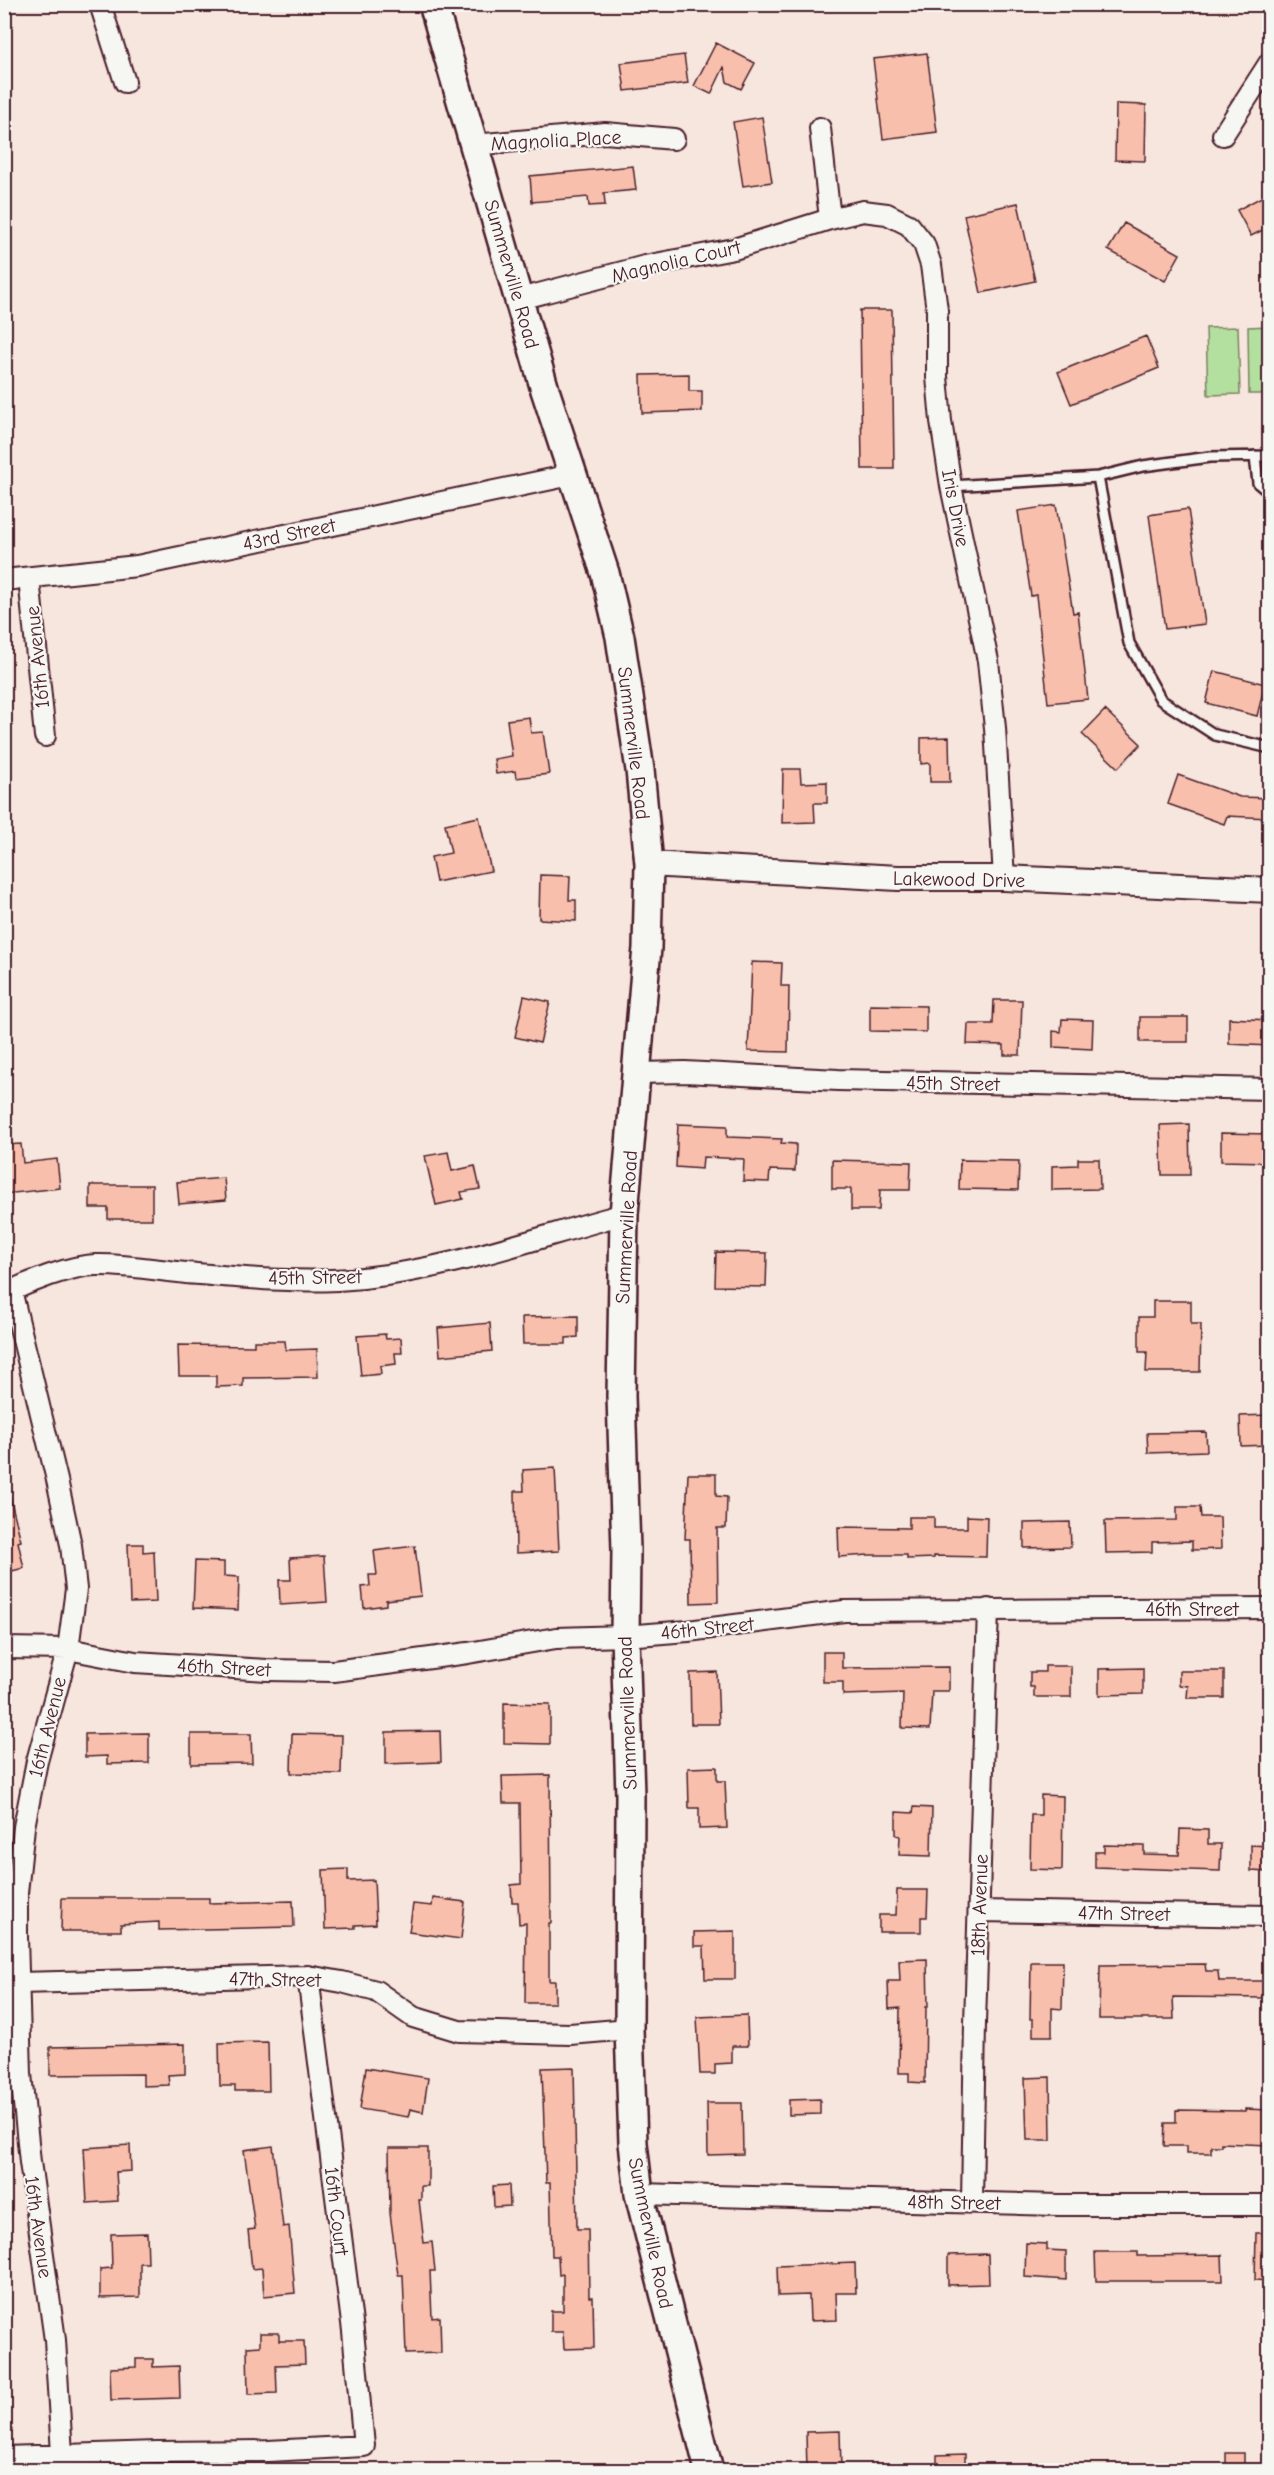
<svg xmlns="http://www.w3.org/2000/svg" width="1274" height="2475" font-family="'Comic Neue',sans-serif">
<rect width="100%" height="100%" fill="#f7e6dd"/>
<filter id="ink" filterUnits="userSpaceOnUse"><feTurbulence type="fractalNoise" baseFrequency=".0167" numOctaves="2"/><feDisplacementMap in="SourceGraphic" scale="12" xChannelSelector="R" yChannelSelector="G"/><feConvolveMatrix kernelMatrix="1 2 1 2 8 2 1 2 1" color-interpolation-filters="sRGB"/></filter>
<g filter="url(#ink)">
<path fill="#b3e09e" stroke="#7e8064" stroke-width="1.5" d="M1269 326V394H1249L1248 327Z
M1238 327 1240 394 1208 395 1206 328Z"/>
<path fill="#f8c0ac" stroke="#4a1f2b" stroke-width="1.5" d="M716 43 755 63 741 89 727 82 724 67 711 94 694 86Z
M927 53 937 132 883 139 873 59Z
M684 55 688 83 625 91 621 63Z
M1116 104 1146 105 1145 161 1115 160Z
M762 117 772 182 743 186 733 122Z
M633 166 636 190 604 193 605 205 589 206 588 197 532 202 530 176Z
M1269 193V227L1251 236 1237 210Z
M1018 203 1035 281 981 293 964 215Z
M1124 223 1180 254 1165 281 1108 250Z
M860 310H892L894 469H862Z
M1146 336 1159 368 1071 404 1058 372Z
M689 374V391H702V411L642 413 641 375Z
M1056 505 1073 613 1078 612 1088 699 1048 703 1036 595 1031 596 1018 511Z
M1188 509 1205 624 1165 629 1149 515Z
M1214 671 1265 684 1257 716 1206 703Z
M1105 710 1141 744 1118 768 1082 734Z
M529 717 531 733 543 732 549 774 516 778 515 771 496 774 494 759 512 756 507 720Z
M949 737 950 782H930V763L921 764V738Z
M783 769H800L801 783 827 782V803H814L815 822 782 823Z
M1178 775 1240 797 1269 798V818L1227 816 1224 824 1168 804Z
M479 817 491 871 436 882 431 857 451 853 445 824Z
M540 875 570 876 569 900H576V921L539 919Z
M752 962 782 963 781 986H789L788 1052 748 1051Z
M524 996 550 1002 540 1043 515 1037Z
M994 1000H1022L1020 1055H1004V1045L967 1044 968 1024H993Z
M870 1005 926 1006V1032L870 1031Z
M1140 1017H1188V1042H1140Z
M1229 1018 1269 1020V1046L1229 1044Z
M1062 1019 1093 1020 1092 1049 1053 1047V1031L1061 1032Z
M678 1124 727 1126V1137L782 1139 781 1143 796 1144 795 1171 770 1170 769 1182 743 1181 744 1159 703 1157 702 1169 676 1167Z
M1189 1124 1190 1175H1162L1160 1125Z
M1221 1133 1269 1134V1162L1221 1161Z
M21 1144 23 1163 57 1159 60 1188 4 1194V1145Z
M448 1152 452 1171 475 1166 480 1189 461 1192 463 1199 436 1205 425 1156Z
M1078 1159H1099L1100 1189 1052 1190V1166L1078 1165Z
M832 1160 911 1162 910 1190H880L879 1210H851V1189H832Z
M960 1160 1019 1161 1018 1190 959 1189Z
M224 1178 226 1200 179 1204 177 1182Z
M90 1185H152V1219H108V1208H90Z
M716 1252 767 1253 766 1287 715 1286Z
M1153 1301H1191V1324H1201L1200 1372H1146L1147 1352H1139V1317H1153Z
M578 1316V1337L566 1338V1344H523L522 1317Z
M490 1323 492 1351 440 1356 438 1328Z
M385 1334 386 1339 401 1338 402 1353H395L396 1364 380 1366 381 1374 361 1376 357 1336Z
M254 1341H285L286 1350 317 1349 318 1377 243 1378V1386L216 1387V1376H179L178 1345 254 1346Z
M1269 1415V1445L1241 1446 1240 1416Z
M1206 1432 1207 1451 1148 1453 1147 1433Z
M555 1468 559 1551 516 1553 515 1491H524L523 1470Z
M688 1474H716V1496L727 1497 726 1528H717L718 1602 691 1603 690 1539H685Z
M4 1497H10L21 1541 18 1542 24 1568 4 1573Z
M1177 1507H1200L1201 1517H1220L1221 1549 1192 1550V1541L1152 1542V1552L1106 1553 1105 1521 1177 1520Z
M967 1516 987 1517 986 1557 934 1556V1558L907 1559V1555H869L839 1557 838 1527 909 1528V1517H934V1528H967Z
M1070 1522 1071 1547 1024 1548V1523Z
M128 1544H143V1552L154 1551 156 1602 130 1603Z
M415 1546 421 1596 386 1600V1605L364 1608 362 1587 370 1586 369 1575H377L374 1551Z
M324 1556 327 1602 280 1605 279 1580H291L290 1558Z
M195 1561 224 1562V1576L239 1577 238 1610 193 1608Z
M823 1652H842V1668L949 1667V1691H932L930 1729 902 1728 903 1693 843 1695V1682H823Z
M1045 1666H1071V1697H1034V1687H1030V1672H1045Z
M1143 1668V1694L1099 1695V1669Z
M1179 1671H1224V1698H1187L1188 1686 1179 1685Z
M717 1672 719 1724H691L690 1673Z
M504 1703 550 1704V1744L504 1743Z
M440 1731 441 1762 386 1764V1732Z
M149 1733V1763L107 1764V1756L85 1757V1734Z
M191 1734H251L252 1763 191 1764Z
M292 1734 342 1735 341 1774 291 1773Z
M717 1767V1781H725L727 1828 699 1829V1808H689L688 1768Z
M550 1775 551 1923H549V1981H555V2003H525L526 1923 519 1924 518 1902H512L511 1885 521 1884 520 1803H503L502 1776Z
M1041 1795 1063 1796 1062 1870 1030 1869 1031 1815H1041Z
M914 1807 932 1808 931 1856 899 1855 900 1836 896 1835V1812L913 1813Z
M1180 1829 1208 1830V1844H1221L1220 1871 1095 1867V1852H1104V1845L1144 1846V1854L1179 1855Z
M1251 1845 1269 1846V1872L1251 1871Z
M348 1869V1881L374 1880 376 1924 355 1925V1928L325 1929 323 1870Z
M897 1890H928L927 1917H921V1932H879V1915H896Z
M62 1898H209V1903L293 1901 294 1927 159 1930V1922L121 1924V1931H61Z
M433 1898 465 1902 461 1939 409 1932 413 1904 432 1906Z
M735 1931V1979H705L704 1946H694V1932Z
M927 1959 928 2007H926L925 2083 909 2082V2073H899L900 2008 889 2009 888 1981H900L899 1960Z
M1031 1962H1063L1062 2009 1052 2008V2036H1033V2019H1030Z
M1205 1964 1206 1971H1218L1219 1981H1269V1998L1173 1997 1174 2019H1099L1100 1965Z
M747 2015 748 2046H732V2063L715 2064V2074H700L697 2017Z
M268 2042 269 2091H235V2086H220L219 2043Z
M185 2044V2074L168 2075 169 2085 143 2086V2074L50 2075V2047Z
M574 2067 577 2229H588L589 2297H593L594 2348 564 2349 563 2332H551V2311H563V2274L559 2275 558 2256H552L550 2183H546L542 2068Z
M366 2068 428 2078 423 2112 410 2109 408 2117 360 2109Z
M1050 2077 1051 2140H1027L1025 2078Z
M820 2099V2114L789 2115V2100Z
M707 2103H742L743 2154 708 2155Z
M1245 2109 1269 2110V2145L1221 2143V2146H1211V2153H1187V2146H1164L1165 2123H1176V2110L1245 2111Z
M130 2145 131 2171 116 2172 118 2201 87 2203 84 2148Z
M273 2146 283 2227 289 2226 295 2293 264 2296 262 2268 252 2269 248 2230 255 2229 244 2150Z
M389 2148H428V2186H421V2200H419L424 2243 432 2242 435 2271H430L432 2318 440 2317 441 2353 406 2354 403 2275H398L390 2213Z
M509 2185 510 2206 494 2207 493 2186Z
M147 2233 148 2263H140V2297L100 2298V2269L112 2268 111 2234Z
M1256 2233H1269V2281L1255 2280Z
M1026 2243 1047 2244V2250L1066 2251V2280L1025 2277Z
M1095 2252H1138V2256L1222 2255 1223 2281H1096Z
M988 2254 989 2284 948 2285V2255Z
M855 2263 856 2293H836L837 2320 810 2321 809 2295 778 2296 777 2266Z
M260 2333H279V2341H304L305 2364 276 2365 277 2393 248 2394 247 2347 260 2346Z
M136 2359H153V2367L179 2366 180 2398 111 2400 110 2368 136 2367Z
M840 2431 841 2470H807L806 2432Z
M1226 2453H1244V2470H1226Z
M965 2454V2470H937V2455Z"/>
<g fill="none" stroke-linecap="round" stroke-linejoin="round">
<defs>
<path id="service" d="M1255 456 1258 483 1270 493
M1098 477 1129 643 1161 700 1215 735 1270 748
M951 486 1098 477 1143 466 1210 457 1270 456"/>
<path id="minor" d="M100 4 125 82
M820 128 830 219
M1223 135 1270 62
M474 145 605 133 674 139
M520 299 645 266 734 249 830 219 863 211 887 214 909 225 924 244 931 265 937 310V377L941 421 951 486 988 661 995 728 1004 878
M29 578 45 736
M4 580 137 566 571 475
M637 1073 685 1072 838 1080 1270 1089
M11 1290 57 1480 71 1545 76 1589 68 1649 37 1761 24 1827 17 1893V1937L21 2074 30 2162 55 2340 63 2470
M4 1294C29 1282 69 1266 95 1265 126 1264 155 1270 186 1273 244 1278 305 1284 363 1278 452 1269 538 1237 624 1214
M4 1648 68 1649 135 1662 267 1670 334 1671 468 1653 556 1638 625 1636 688 1631 844 1611 1270 1608
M979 1911 1270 1916
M18 1983 308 1976 342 1982 376 1991 413 2017 459 2031 570 2034 629 2029
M639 2194 1059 2205H1270
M972 2202 975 2023 988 1609
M4 2457 157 2452 268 2451 364 2446 353 2331 308 1976"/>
<path id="tertiary" d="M649 864 898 878H1004L1270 890"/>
<path id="secondary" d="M433 4 545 390 605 573 620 637 640 770 649 864 647 948 624 1214 621 1396 626 1550 625 1636 630 1795 629 2029 633 2143 639 2194 709 2470"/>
</defs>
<use href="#service" stroke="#4a1f2b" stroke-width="14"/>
<use href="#minor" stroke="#4a1f2b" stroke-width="24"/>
<use href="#tertiary" stroke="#4a1f2b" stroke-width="28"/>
<use href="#secondary" stroke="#4a1f2b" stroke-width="32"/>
<use href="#service" stroke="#f6f6f2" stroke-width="9"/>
<use href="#minor" stroke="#f6f6f2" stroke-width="20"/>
<use href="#tertiary" stroke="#f6f6f2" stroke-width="24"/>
<use href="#secondary" stroke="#f6f6f2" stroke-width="27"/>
</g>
</g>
<g text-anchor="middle" stroke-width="4.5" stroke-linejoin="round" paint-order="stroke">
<g font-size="20" fill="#4a1f2b" stroke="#f6f6f2">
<text transform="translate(556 140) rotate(-3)" y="7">Magnolia Place</text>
<text transform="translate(676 261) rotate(-13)" y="7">Magnolia Court</text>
<text transform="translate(512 274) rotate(74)" y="7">Summerville Road</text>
<text transform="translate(956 508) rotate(79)" y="7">Iris Drive</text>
<text transform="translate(289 534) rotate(-12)" y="7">43rd Street</text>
<text transform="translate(37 657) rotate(-96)" y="7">16th Avenue</text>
<text transform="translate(634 743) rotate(83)" y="7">Summerville Road</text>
<text transform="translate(959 879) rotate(1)" y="7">Lakewood Drive</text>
<text transform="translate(953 1083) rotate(1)" y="7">45th Street</text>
<text transform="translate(626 1227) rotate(-87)" y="7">Summerville Road</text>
<text transform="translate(315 1277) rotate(-1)" y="7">45th Street</text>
<text x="1192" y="1616">46th Street</text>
<text transform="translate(707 1628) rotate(-6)" y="7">46th Street</text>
<text transform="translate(224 1667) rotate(3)" y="7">46th Street</text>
<text transform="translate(627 1713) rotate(-92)" y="7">Summerville Road</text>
<text transform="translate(47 1727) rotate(-76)" y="7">16th Avenue</text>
<text transform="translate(979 1905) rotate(-88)" y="7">18th Avenue</text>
<text transform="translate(1124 1913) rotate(1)" y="7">47th Street</text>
<text transform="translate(275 1979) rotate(1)" y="7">47th Street</text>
<text transform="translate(954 2202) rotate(1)" y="7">48th Street</text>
<text transform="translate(337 2211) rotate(83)" y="7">16th Court</text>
<text transform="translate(39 2227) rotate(82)" y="7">16th Avenue</text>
<text transform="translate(651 2233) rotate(78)" y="7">Summerville Road</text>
</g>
</g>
<rect width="1274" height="2475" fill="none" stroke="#f6f6f2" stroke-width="24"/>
<rect x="12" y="12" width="1250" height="2451" fill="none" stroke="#4a1f2b" stroke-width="2" filter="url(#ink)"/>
</svg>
